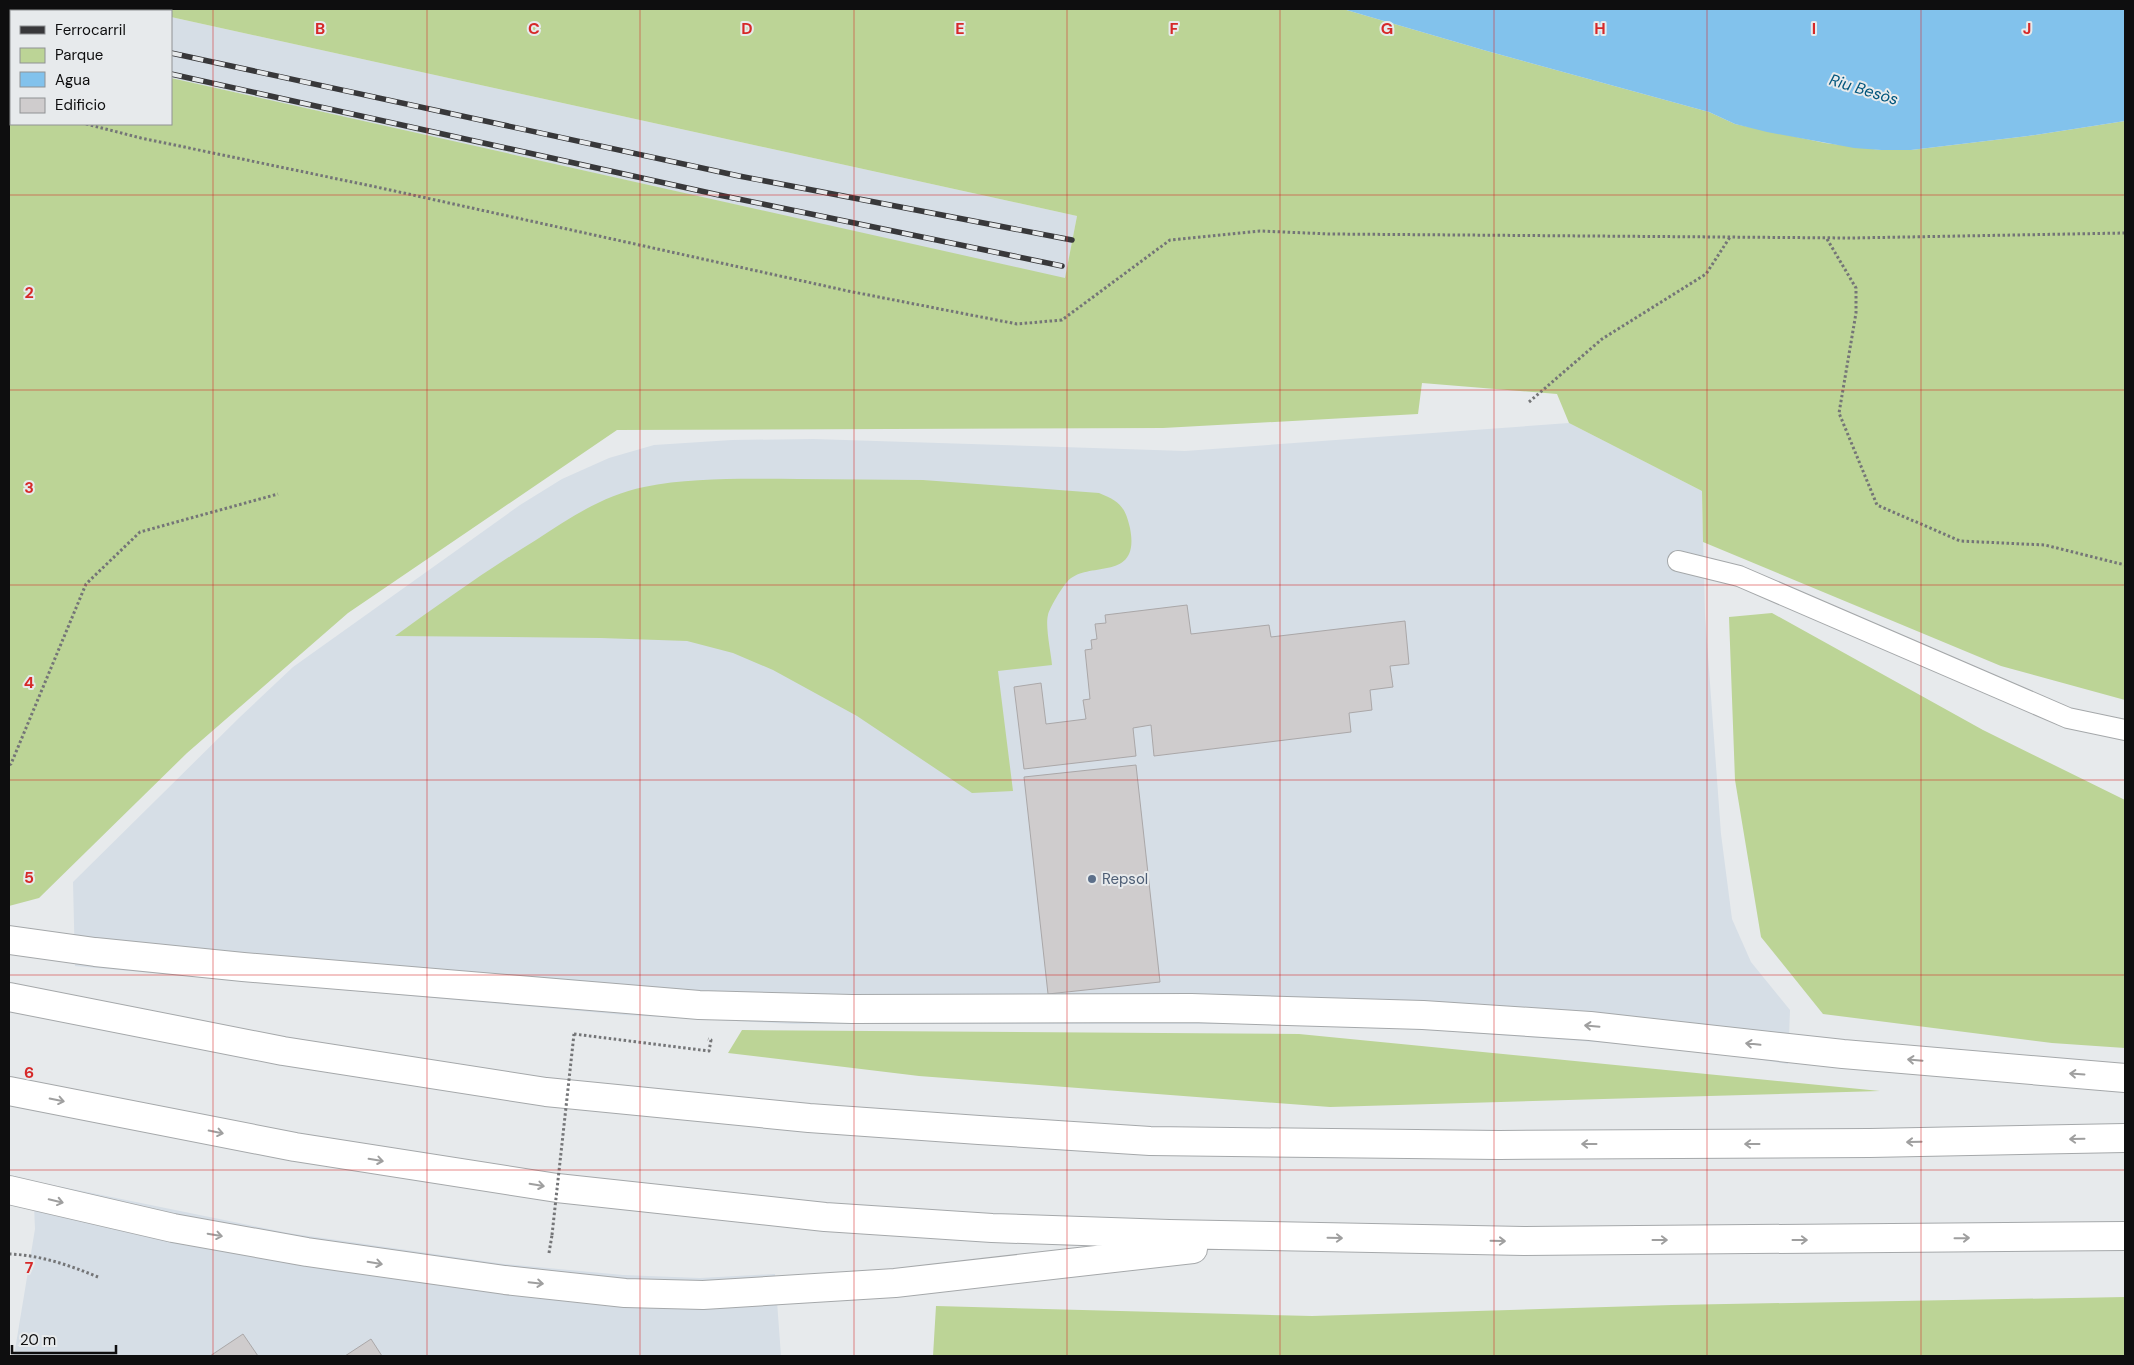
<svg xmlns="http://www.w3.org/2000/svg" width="2134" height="1365" font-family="'DM Sans',sans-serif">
<rect width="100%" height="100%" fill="#e7eaec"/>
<path fill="#d6dee6" d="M9 9H136L147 11H11V42L9 41Z
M171 17 1077 216 1065 279 171 78Z
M1569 423 1702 491 1705 615 1721 834 1732 919 1751 962 1790 1010 1788 1064 1692 1049 1430 1030 1244 1024H793L625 1015 75 966 73 882 240 717 293 667 520 505 562 479 609 458 654 445 732 440 813 439 1185 451Z
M33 1181 288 1233 504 1264 623 1275 700 1278 775 1274 781 1356H14L35 1229Z"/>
<path fill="#bcd496" d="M136 9H1343L1487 51 1709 112 1735 124 1825 143 1881 150H1911L2028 136 2125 121V700L2001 666 1703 542 1702 491 1569 423 1557 394 1422 383 1418 414 1163 428 617 430 348 613 187 753 39 898 9 906V41L11 42V124H171V78L1065 278 1077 216 171 17V11H147Z
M798 479 923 480 1099 493C1119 501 1125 506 1130 528 1141 584 1086 559 1067 582 1062 587 1049 609 1048 615 1045 626 1051 653 1052 665L998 671 1013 791 972 793 857 716 773 670 733 653 687 641 601 638 395 636C441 603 487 570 536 540 569 518 604 495 644 487 694 477 747 479 798 479Z
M1772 613 1983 730 2125 800V1048L2052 1043 1823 1014 1761 937 1735 780 1729 617Z
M742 1030 1299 1034 1880 1091 1330 1107 919 1076 728 1053Z
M2125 1297V1356H933L936 1306 1312 1316 1672 1305Z"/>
<path fill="#82c2ec" d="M1343 9H2125V121L2028 136 1911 150H1881L1854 148 1767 132 1735 124 1709 112 1487 51Z"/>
<path fill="#cfcccd" stroke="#aaa7a8" d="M1187 605 1191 634 1269 625 1271 637 1405 621 1409 664 1390 666 1393 687 1370 690 1372 710 1349 713 1351 732 1154 756 1151 725 1133 728 1136 756 1024 769 1014 687 1041 683 1046 724 1086 719 1083 700 1090 699 1085 650 1092 649 1091 640 1097 639 1095 624 1106 623 1105 615Z
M1136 765 1160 982 1048 994 1024 777Z
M243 1334 258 1356H210Z
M371 1339 382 1356H345Z"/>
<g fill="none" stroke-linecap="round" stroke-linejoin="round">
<defs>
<path id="service" d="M1678 561 1739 576 2068 718 2125 730"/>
<path id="motorway" d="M9 940 95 952 243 967 699 1005 852 1009 1191 1008 1423 1015 1590 1026 1843 1054 2125 1078
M9 997 283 1051 546 1092 809 1118 979 1130 1150 1141 1499 1145 1870 1143 2125 1138
M9 1091 295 1147 557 1188 825 1217 992 1228 1169 1234 1524 1241 2125 1236
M9 1190 173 1228 307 1252 505 1280 625 1293 703 1295 895 1283 1193 1249"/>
</defs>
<use href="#service" stroke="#a5a8aa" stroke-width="22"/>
<use href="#motorway" stroke="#a5a8aa" stroke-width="30"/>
<path stroke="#747577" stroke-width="3" stroke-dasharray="2.5 2.5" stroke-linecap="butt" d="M9 104H11
M86 124 141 138 381 188 848 291 1017 324 1062 320 1170 240 1260 231 1330 234 1851 238 2125 233
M1827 239 1856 288V313L1839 413 1877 505 1960 541 2045 545 2125 565
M1529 402 1602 339 1706 274 1730 237
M9 765 11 764 86 584 140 532 278 494
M574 1034 709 1051 711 1040 708 1039
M549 1253 552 1235
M9 1254C40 1255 69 1265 98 1277"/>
<use href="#service" stroke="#fff" stroke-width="20"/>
<use href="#motorway" stroke="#fff" stroke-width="28"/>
<defs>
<path id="rail" d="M9 18H11
M9 38 11 39
M171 53 739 176 1072 240
M171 74 719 195 1062 266"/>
</defs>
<use href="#rail" stroke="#38383a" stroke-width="5.5"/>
<use href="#rail" stroke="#e7eaec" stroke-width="4" stroke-dasharray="11" stroke-linecap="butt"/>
<path stroke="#747577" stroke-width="3" stroke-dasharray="2.5 2.5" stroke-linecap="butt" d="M552 1235 574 1034"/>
</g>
<defs><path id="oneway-shaft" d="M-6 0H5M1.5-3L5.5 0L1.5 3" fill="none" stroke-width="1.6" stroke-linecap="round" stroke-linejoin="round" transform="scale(1.25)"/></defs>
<g stroke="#9f9f9f">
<use href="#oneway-shaft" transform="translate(1592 1026) rotate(-175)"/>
<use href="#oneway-shaft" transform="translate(1753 1044) rotate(-174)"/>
<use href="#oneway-shaft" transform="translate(1915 1060) rotate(-175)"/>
<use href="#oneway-shaft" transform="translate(2077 1074) rotate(-176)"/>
<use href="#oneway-shaft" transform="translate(57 1100) rotate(11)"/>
<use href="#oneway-shaft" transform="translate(216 1132) rotate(11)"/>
<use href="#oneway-shaft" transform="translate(2077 1139) rotate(179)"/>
<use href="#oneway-shaft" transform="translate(1914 1142) rotate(179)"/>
<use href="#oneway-shaft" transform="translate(1589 1144) rotate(180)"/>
<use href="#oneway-shaft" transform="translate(1752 1144) rotate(180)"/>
<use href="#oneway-shaft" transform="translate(376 1160) rotate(9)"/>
<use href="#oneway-shaft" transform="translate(537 1185) rotate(9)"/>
<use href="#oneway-shaft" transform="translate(56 1201) rotate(13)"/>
<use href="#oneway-shaft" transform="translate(215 1235) rotate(10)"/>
<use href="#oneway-shaft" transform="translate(1335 1238) rotate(1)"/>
<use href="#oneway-shaft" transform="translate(1962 1238) rotate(-1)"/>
<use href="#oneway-shaft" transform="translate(1660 1240)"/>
<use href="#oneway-shaft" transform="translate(1800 1240)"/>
<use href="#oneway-shaft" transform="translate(1498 1241) rotate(1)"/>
<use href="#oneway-shaft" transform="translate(375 1263) rotate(9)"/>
<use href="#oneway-shaft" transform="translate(536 1283) rotate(6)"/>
</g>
<path fill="none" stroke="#d62828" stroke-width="1" stroke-opacity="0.55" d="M213 9V1356M427 9V1356M640 9V1356M854 9V1356M1067 9V1356M1280 9V1356M1494 9V1356M1707 9V1356M1921 9V1356M9 195H2125M9 390H2125M9 585H2125M9 780H2125M9 975H2125M9 1170H2125"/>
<circle fill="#5c6f8a" stroke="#e7eaec" stroke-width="2" cx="1092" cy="879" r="5"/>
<g text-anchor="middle" stroke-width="4" stroke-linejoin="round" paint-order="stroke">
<g font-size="15" fill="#4e5e75" stroke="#e7eaec" text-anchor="start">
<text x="1102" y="884">Repsol</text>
</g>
<g font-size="16" font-style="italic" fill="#00557c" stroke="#e7eaec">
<text transform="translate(1864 89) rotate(17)" y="6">Riu Besòs</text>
</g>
</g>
<g font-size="16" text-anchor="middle" font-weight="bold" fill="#d62828" stroke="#e7eaec" stroke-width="4" stroke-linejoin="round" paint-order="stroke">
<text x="320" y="34">B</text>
<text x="534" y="34">C</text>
<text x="747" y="34">D</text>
<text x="960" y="34">E</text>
<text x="1174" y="34">F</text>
<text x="1387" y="34">G</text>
<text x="1600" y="34">H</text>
<text x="1814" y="34">I</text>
<text x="2027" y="34">J</text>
<text x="29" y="298">2</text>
<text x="29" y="493">3</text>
<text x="29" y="688">4</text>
<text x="29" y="883">5</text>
<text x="29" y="1078">6</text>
<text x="29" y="1273">7</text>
</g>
<rect width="2134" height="1365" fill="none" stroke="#0e0e0f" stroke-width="20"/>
<rect x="10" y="10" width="162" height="115" fill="#e7eaec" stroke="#909294"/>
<rect x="20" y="26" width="25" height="8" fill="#38383a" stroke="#909294"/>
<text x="55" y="35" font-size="15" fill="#0e0e0f">Ferrocarril</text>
<rect x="20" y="48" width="25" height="15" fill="#bcd496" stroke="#909294"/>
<text x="55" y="60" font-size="15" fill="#0e0e0f">Parque</text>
<rect x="20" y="72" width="25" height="15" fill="#82c2ec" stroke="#909294"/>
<text x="55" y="85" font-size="15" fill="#0e0e0f">Agua</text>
<rect x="20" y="98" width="25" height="15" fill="#cfcccd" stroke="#909294"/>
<text x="55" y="110" font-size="15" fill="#0e0e0f">Edificio</text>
<path d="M12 1345v8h104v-8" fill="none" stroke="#0e0e0f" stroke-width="2.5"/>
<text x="20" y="1345" font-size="15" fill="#0e0e0f" stroke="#e7eaec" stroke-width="4" paint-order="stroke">20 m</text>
</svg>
